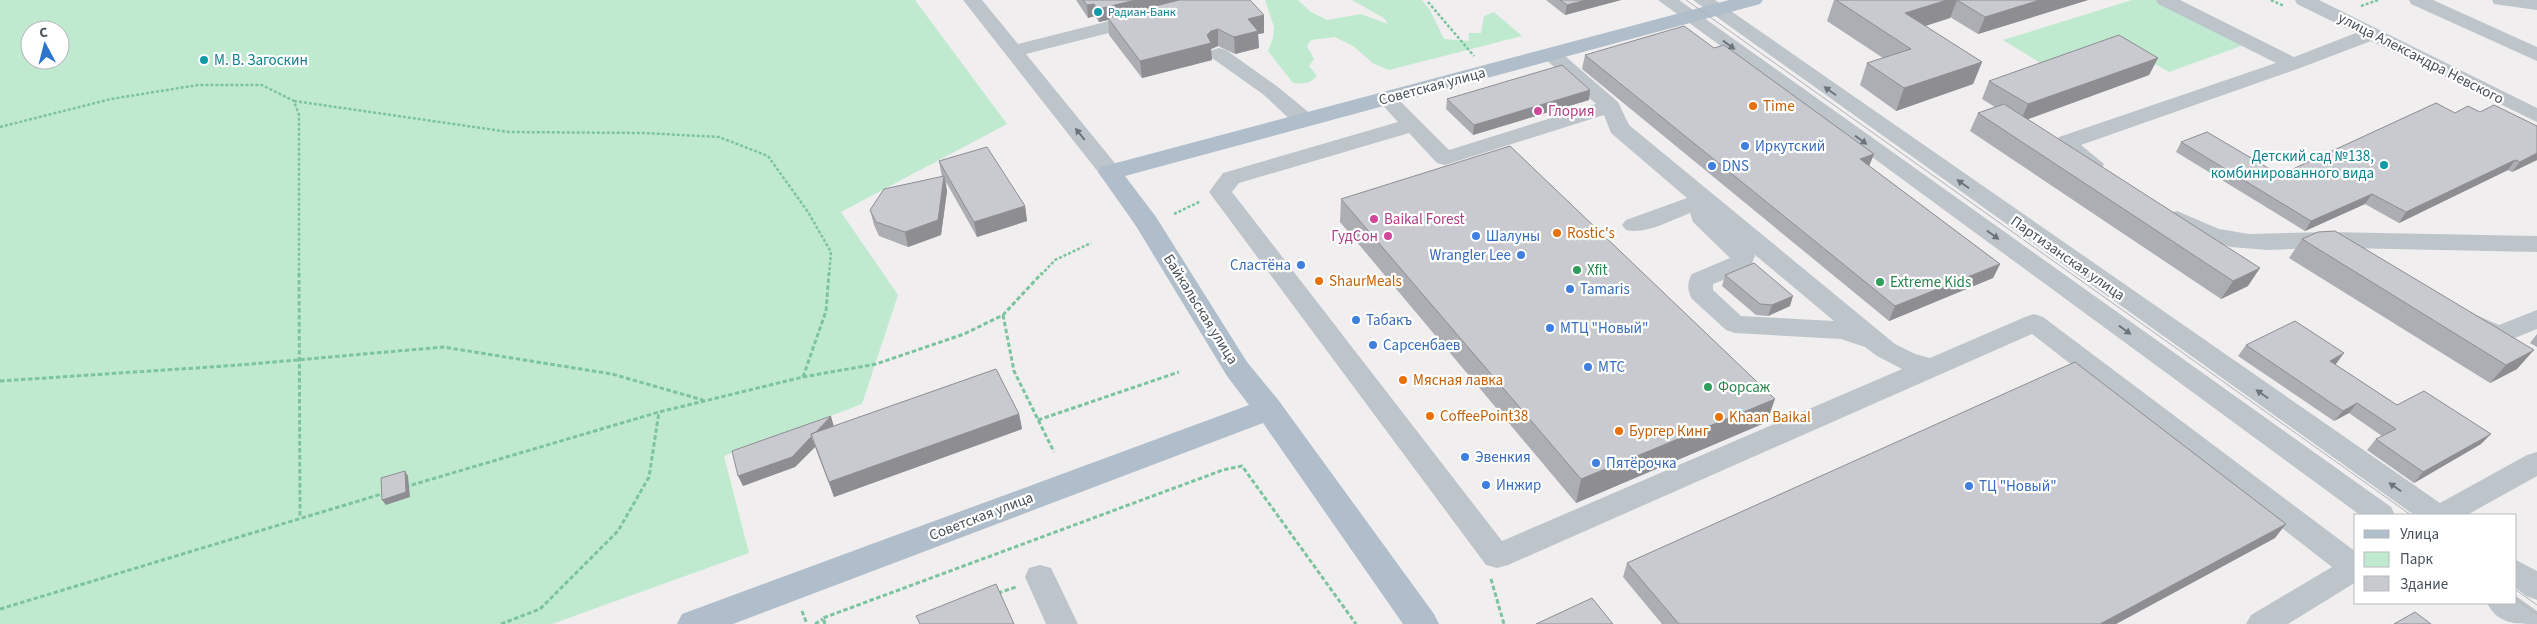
<svg xmlns="http://www.w3.org/2000/svg" width="2537" height="624" font-family="'Source Sans 3',sans-serif">
<rect width="100%" height="100%" fill="#f0eeee"/>
<path fill="#c0ead0" fill-rule="evenodd" d="M0 0H915L1007 124 841 212 898 295 862 404 724 456 749 553 552 624H0ZM30 30H60V60H30Z
M1265 0H1298L1311 12 1327 20 1361 14 1388 24 1384 18 1352 0H1422L1430 10 1444 39 1469 41V33H1481L1484 16 1494 12 1522 36 1389 70 1374 64 1353 46 1335 37 1311 40 1307 46 1314 59 1309 66 1317 76C1309 84 1303 84 1293 83L1268 51 1273 38 1274 27Z
M2132 0H2170L2252 42 2169 72 2125 47 2055 72 2003 40Z"/>
<g fill="none" stroke-linecap="round" stroke-linejoin="round">
<path stroke="#7cc49f" stroke-width="2.5" stroke-dasharray="3 2" stroke-linecap="butt" d="M2271 0 2284 6
M1428 2 1474 56
M2361 6 2378 0
M294 101 509 132 644 133 719 137 768 156 808 212 831 252 829 275
M0 127 111 99 198 85H262L294 101 299 115V275
M1174 214 1201 201
M1041 275 1055 260 1091 243"/>
<path stroke="#7cc49f" stroke-width="3" stroke-dasharray="4.5 2.5" stroke-linecap="butt" d="M299 273 300 518
M1003 315 1014 371 1054 452
M803 377 826 311 829 273
M0 381 240 365 443 347 612 374 703 400
M1038 420 1179 372
M405 487 659 412 803 377 876 364 964 334 1003 315 1042 273
M1491 579 1504 624
M998 593 1016 587
M0 609 385 493
M802 611 807 624
M501 624 540 609 618 531 649 477 659 412
M815 624 823 619
M825 624 823 618 1223 470 1242 466 1356 624"/>
<path fill="#bdc5cb" fill-rule="evenodd" d="M963 0H982L1018 44 1141 13 1148 15 1151 19 1148 23 1026 54 1118 167 1121 172 1118 177 1110 179 1102 177Z
M1658 0H1679L2391 507 2395 515H2360Z
M1693 0H1715L2440 503 2527 455 2537 452V476L2467 515H2414Z
M2156 0H2180L2294 57 2356 33 2297 4 2295 0H2319L2537 108V122L2371 41 2300 68 2081 145 2104 164 2101 169C2085 173 2065 158 2056 145L2059 137 2276 63 2158 4Z
M2409 0H2433L2537 47V61L2411 4Z
M2492 0H2537V10L2494 4Z
M1219 48 1226 50 1278 87 1312 115 1315 120 1312 125 1304 126 1296 125 1264 95 1212 58 1209 54 1212 50Z
M1551 48 1558 50 1618 102 1629 125 1895 344 1915 354 1930 358 2025 317 2034 314 2043 317 2356 552V582L2288 624H2246L2251 615 2332 567 2032 334 1508 565 1497 568 1486 565 1209 192 1223 173 1398 122 1376 98 1379 94 1386 92 1393 94 1449 150 1596 104 1544 58 1541 54 1544 50ZM1604 115 1611 133 1687 198 1626 220 1622 225 1626 230C1645 235 1672 220 1690 213L1693 222 1730 258 1692 274C1687 282 1687 291 1692 299L1726 330 1735 333 1841 339 1865 347 1877 356 1902 369 1502 541 1232 192 1239 183 1409 133 1437 163 1445 165ZM1754 254 1834 321 1741 316 1713 290V284L1749 270 1755 256Z
M2177 211 2219 229 2249 234 2327 232 2537 236V252L2345 248 2335 253 2322 248 2268 250 2231 247 2187 233 2169 223 2165 218 2169 213Z
M2537 310V329L2498 345 2467 330 2463 324 2467 318 2476 315 2499 325Z
M2516 560 2537 571V600L2526 596 2516 588Z
M1040 565 1051 568 1078 624H1046L1025 577 1029 568Z
M2516 596 2537 611V624C2514 624 2498 624 2487 603H2516Z"/>
<path fill="#b0bdca" fill-rule="evenodd" d="M1729 0H1763L1760 4 1125 176 1156 217 1247 362 1279 401 1434 614 1439 624H1403L1263 423 733 624H677L682 614 1249 405 1227 376 1136 226 1098 172 1101 167Z"/>
<path stroke="#b0b3b7" stroke-width="1" d="M1686 0 2411 515
M2516 590 2537 605
M2516 599 2537 614"/>
</g>
<path fill="#adaeb3" d="M1076 0H1250L1264 15V33L1258 34 1259 48 1235 54 1218 46 1211 49 1212 60 1142 78 1109 35 1108 20 1099 22 1095 16 1088 18Z
M1546 0H1621L1565 15Z
M1834 0H2088L1978 34 1950 17V18L1925 26 1982 62 1973 84 1896 111 1860 85 1867 63 1883 58 1827 21Z
M1585 55 1869 167 2000 264 1993 278 1889 321 1582 69Z
M2158 58 2149 75 2028 119 2248 286 2221 299 1970 131 1978 113 1995 107 1982 99 1989 81Z
M1447 99 1589 100 1473 135 1446 109Z
M2436 103 2537 160 2512 172 2508 170 2399 223 2365 204 2305 231 2176 152 2181 142 2280 175Z
M939 161 1025 206 1027 221 977 237 946 182 947 191 941 235 908 247 879 236 874 225 870 210 942 177Z
M1341 199 1767 422 1576 503 1340 222Z
M2302 239 2517 369 2490 383 2289 258Z
M1725 275 1790 306 1768 316 1756 315 1722 286Z
M2537 334V347L2530 343Z
M2246 345 2336 364 2335 365 2397 405 2481 444 2414 483 2367 450 2376 439 2382 436 2349 413 2334 421 2238 356Z
M1019 414 1022 429 834 497 815 447 795 467 743 486 834 426Z
M2275 538 2116 624H1662L1623 577 1627 563Z"/>
<path fill="#8d8d92" d="M1136 0H1183L1108 18V20L1099 22 1098 9Z
M1586 0H1621L1565 15 1567 5Z
M1947 0H1957L1950 18 1897 35 1905 13Z
M2040 0H2088L1978 34 1985 17Z
M1094 4 1095 16 1088 18 1087 5Z
M1264 15V33L1258 34 1259 48 1235 54 1234 37 1248 19Z
M1218 29V46L1211 49 1212 60 1142 78 1140 61 1207 35 1211 31Z
M2158 58 2149 75 2020 122 2028 104Z
M1982 62 1973 84 1896 111 1904 88Z
M1590 90 1589 100 1473 135 1474 125Z
M2537 153V160L2512 172 2520 162Z
M1874 154 1868 169 1860 159Z
M2515 160 2508 170 2399 223 2406 212Z
M944 176 947 191 941 235 908 247 905 232Z
M2372 194 2365 204 2305 231 2311 221Z
M1025 206 1027 221 977 237 974 222Z
M2000 264 1993 278 1889 321 1895 306Z
M2260 268 2248 286 2221 299 2233 281Z
M1793 296 1790 306 1768 316 1772 305Z
M2534 350 2517 369 2490 383 2506 365Z
M2344 353 2336 364 2322 372 2330 361Z
M1775 399 1767 422 1576 503 1581 479Z
M2357 403 2349 413 2334 421 2343 411Z
M1019 414 1022 429 834 497 829 482Z
M831 416 834 427 812 436Z
M2491 434 2481 444 2414 483 2423 472Z
M811 436 815 447 795 467 743 486 738 476Z
M405 471 408 476 410 497 386 505 382 500Z
M2286 524 2275 538 2116 624H2100Z"/>
<path fill="#c9cad0" stroke="#8d8d92" d="M1083 0H1136L1098 9 1094 4 1087 5Z
M1179 0H1250L1264 15 1248 19 1258 31 1234 37 1218 29 1211 31 1207 35 1211 43 1140 61 1108 18Z
M1560 0H1586L1567 5Z
M1836 0H1947L1905 13 1982 62 1904 88 1867 63 1911 49Z
M1957 0H2040L1985 17Z
M1684 26 1714 48 1724 45 1874 154 1860 159 2000 264 1895 306 1585 55Z
M2119 35 2158 58 2028 104 1989 81Z
M1562 65 1590 90 1474 125 1447 99Z
M2436 103 2455 113 2468 106 2480 112 2494 105 2537 126V153L2520 162 2515 160 2406 212 2372 194 2311 221 2181 142 2207 132 2280 175Z
M2004 104 2260 268 2233 281 1978 113Z
M1510 146 1775 399 1581 479 1341 199Z
M987 147 1025 206 974 222 939 161Z
M944 176 938 220 905 232 876 222 870 210 884 189Z
M2335 231 2534 350 2506 365 2302 239 2318 232Z
M1754 263 1793 296 1772 305 1760 304 1725 275Z
M2295 321 2344 353 2330 361 2397 405 2424 391 2491 434 2423 472 2376 439 2396 429 2357 403 2343 411 2246 345Z
M2075 362 2286 524 2100 624H1679L1627 563Z
M996 369 1019 414 829 482 811 434Z
M831 416 816 432 811 434 812 436 792 457 738 476 732 451Z
M405 471 406 492 382 500 381 478Z
M996 584 1014 624H920L916 616Z
M1592 598 1613 624H1536Z
M2415 612 2431 624H2394Z"/>
<defs><path id="oneway-solid" d="M-6-.8H1V-3.2L6.5 0L1 3.2V.8H-6Z" transform="scale(1.25)"/></defs>
<g fill="#6b747b">
<use href="#oneway-solid" transform="translate(1729 45) rotate(36)"/>
<use href="#oneway-solid" transform="translate(1830 91) rotate(-145)"/>
<use href="#oneway-solid" transform="translate(1080 134) rotate(-129)"/>
<use href="#oneway-solid" transform="translate(1861 140) rotate(36)"/>
<use href="#oneway-solid" transform="translate(1963 184) rotate(-145)"/>
<use href="#oneway-solid" transform="translate(1993 235) rotate(36)"/>
<use href="#oneway-solid" transform="translate(2125 330) rotate(36)"/>
<use href="#oneway-solid" transform="translate(2262 394) rotate(-145)"/>
<use href="#oneway-solid" transform="translate(2395 487) rotate(-145)"/>
</g>
<g fill="#0f9aa8" stroke="#fff" stroke-width="2">
<circle cx="1098" cy="12" r="5"/>
<circle cx="204" cy="60" r="5"/>
<circle cx="2384" cy="165" r="5"/>
</g>
<g fill="#e8710a" stroke="#fff" stroke-width="2">
<circle cx="1753" cy="106" r="5"/>
<circle cx="1557" cy="233" r="5"/>
<circle cx="1319" cy="281" r="5"/>
<circle cx="1403" cy="380" r="5"/>
<circle cx="1430" cy="416" r="5"/>
<circle cx="1719" cy="417" r="5"/>
<circle cx="1619" cy="431" r="5"/>
</g>
<g fill="#d1479c" stroke="#fff" stroke-width="2">
<circle cx="1538" cy="111" r="5"/>
<circle cx="1374" cy="219" r="5"/>
<circle cx="1388" cy="236" r="5"/>
</g>
<g fill="#3f7fe0" stroke="#fff" stroke-width="2">
<circle cx="1745" cy="146" r="5"/>
<circle cx="1712" cy="166" r="5"/>
<circle cx="1476" cy="236" r="5"/>
<circle cx="1521" cy="255" r="5"/>
<circle cx="1301" cy="265" r="5"/>
<circle cx="1570" cy="289" r="5"/>
<circle cx="1356" cy="320" r="5"/>
<circle cx="1550" cy="328" r="5"/>
<circle cx="1373" cy="345" r="5"/>
<circle cx="1588" cy="367" r="5"/>
<circle cx="1465" cy="457" r="5"/>
<circle cx="1596" cy="463" r="5"/>
<circle cx="1486" cy="485" r="5"/>
<circle cx="1969" cy="486" r="5"/>
</g>
<g fill="#2e9e5b" stroke="#fff" stroke-width="2">
<circle cx="1577" cy="270" r="5"/>
<circle cx="1880" cy="282" r="5"/>
<circle cx="1708" cy="387" r="5"/>
</g>
<g text-anchor="middle" stroke-width="4.5" stroke-linejoin="round" paint-order="stroke">
<g font-size="12" fill="#0d838f" stroke="#fff" text-anchor="start">
<text x="1108" y="16">Радиан-Банк</text>
</g>
<g font-size="15" fill="#485159" stroke="#fff">
<text transform="translate(2421 58) rotate(27)" y="5">улица Александра Невского</text>
<text transform="translate(1432 86) rotate(-15)" y="5">Советская улица</text>
<text transform="translate(2068 258) rotate(35)" y="5">Партизанская улица</text>
<text transform="translate(1201 309) rotate(58)" y="5">Байкальская улица</text>
<text transform="translate(981 516) rotate(-21)" y="5">Советская улица</text>
</g>
<g font-size="15" fill="#0d838f" stroke="#fff" text-anchor="start">
<text x="214" y="65">М. В. Загоскин</text>
<text x="2374" y="161" text-anchor="end">Детский сад №138,<tspan x="2374" dy="17">комбинированного вида</tspan></text>
</g>
<g font-size="15" fill="#c56008" stroke="#fff" text-anchor="start">
<text x="1763" y="111">Time</text>
<text x="1567" y="238">Rostic's</text>
<text x="1329" y="286">ShaurMeals</text>
<text x="1413" y="385">Мясная лавка</text>
<text x="1440" y="421">CoffeePoint38</text>
<text x="1729" y="422">Khaan Baikal</text>
<text x="1629" y="436">Бургер Кинг</text>
</g>
<g font-size="15" fill="#b23c85" stroke="#fff" text-anchor="start">
<text x="1548" y="116">Глория</text>
<text x="1384" y="224">Baikal Forest</text>
<text x="1378" y="241" text-anchor="end">ГудСон</text>
</g>
<g font-size="15" fill="#366cbe" stroke="#fff" text-anchor="start">
<text x="1755" y="151">Иркутский</text>
<text x="1722" y="171">DNS</text>
<text x="1486" y="241">Шалуны</text>
<text x="1511" y="260" text-anchor="end">Wrangler Lee</text>
<text x="1291" y="270" text-anchor="end">Сластёна</text>
<text x="1580" y="294">Tamaris</text>
<text x="1366" y="325">Табакъ</text>
<text x="1560" y="333">МТЦ "Новый"</text>
<text x="1383" y="350">Сарсенбаев</text>
<text x="1598" y="372">МТС</text>
<text x="1475" y="462">Эвенкия</text>
<text x="1606" y="468">Пятёрочка</text>
<text x="1496" y="490">Инжир</text>
<text x="1979" y="491">ТЦ "Новый"</text>
</g>
<g font-size="15" fill="#27864d" stroke="#fff" text-anchor="start">
<text x="1587" y="275">Xfit</text>
<text x="1890" y="287">Extreme Kids</text>
<text x="1718" y="392">Форсаж</text>
</g>
</g>
<rect x="2354" y="514" width="162" height="90" fill="#ffffff" stroke="#b6b9bd"/>
<rect x="2364" y="530" width="25" height="8" fill="#b0bdca" stroke="#b6b9bd"/>
<text x="2400" y="539" font-size="15" fill="#485159">Улица</text>
<rect x="2364" y="552" width="25" height="15" fill="#c0ead0" stroke="#b6b9bd"/>
<text x="2400" y="564" font-size="15" fill="#485159">Парк</text>
<rect x="2364" y="576" width="25" height="15" fill="#c9cad0" stroke="#b6b9bd"/>
<text x="2400" y="589" font-size="15" fill="#485159">Здание</text>
<g transform="translate(45 45) rotate(353)"><circle r="24" fill="#ffffff" stroke="#b6b9bd"/>
<path d="M0-4L9 19L0 12L-9 19Z" fill="#2c74cc"/>
<text y="-8" font-size="14" font-weight="bold" text-anchor="middle" fill="#485159">С</text>
</g>
</svg>
